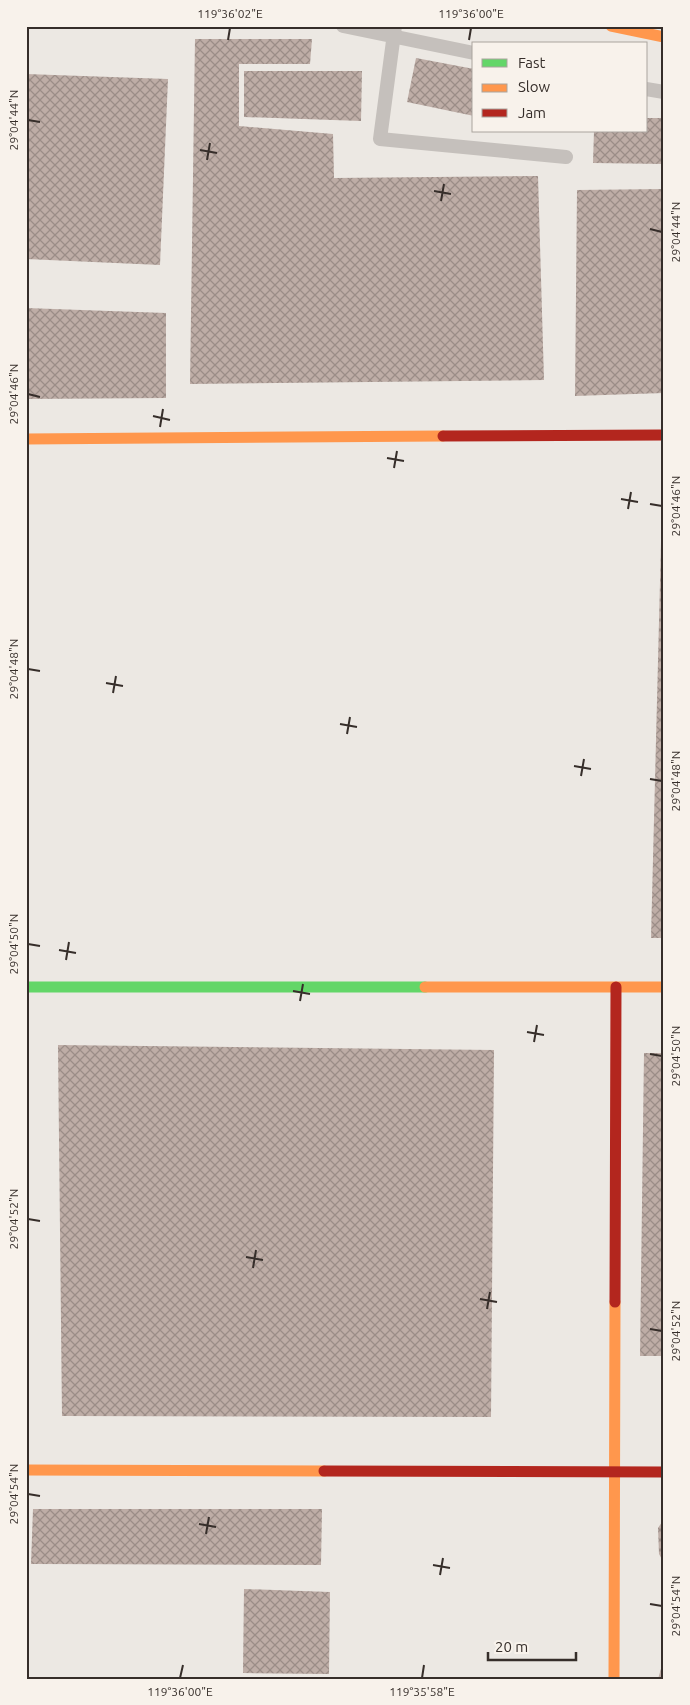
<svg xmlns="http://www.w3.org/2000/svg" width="690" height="1705" font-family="Ubuntu,sans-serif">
<defs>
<pattern id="building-cross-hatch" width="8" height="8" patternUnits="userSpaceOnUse" patternTransform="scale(1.25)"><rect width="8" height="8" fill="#beada6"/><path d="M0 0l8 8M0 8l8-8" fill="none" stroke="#9b8d87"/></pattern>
</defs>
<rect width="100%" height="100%" fill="#ece8e3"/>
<path fill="url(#building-cross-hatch)" d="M195 39H312L310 64H239V126L333 134 334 178 538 176 544 380 190 384Z
M416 58 474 69V116L407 102Z
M244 71H362L361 121 244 117Z
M26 74 168 79 160 265 26 259Z
M646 118H664V164L593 163 594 131H646Z
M664 189V393L575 396 577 190Z
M26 308 166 313V398L26 399Z
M662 503H664V938H651Z
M58 1045 494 1050 491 1417 62 1416Z
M644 1053H664V1356H640Z
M33 1509H322L321 1565 31 1564Z
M664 1519V1563L659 1554 658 1528Z
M244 1589 330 1592 329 1674 243 1673Z
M663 1662 664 1679H658Z"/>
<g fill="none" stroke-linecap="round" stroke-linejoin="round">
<path stroke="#c5c0bc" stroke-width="14" d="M343 26 474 53
M395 26 380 139 566 157
M646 89 664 92"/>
<path stroke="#63d668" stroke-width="11" d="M26 987H425"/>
<path stroke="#ff974d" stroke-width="11" d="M611 26 664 37
M26 439 443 436
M425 987H664
M26 1470 324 1471
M614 1679 615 1302"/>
<path stroke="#b3261e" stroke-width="11" d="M443 436 664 435
M615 1302 616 987
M324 1471 664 1472"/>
</g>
<path fill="none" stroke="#362e2a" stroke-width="2" d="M228 40 230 28M469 40 471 28M28 120 40 122M200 150 217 153M207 160 210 143M434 191 451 194M441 201 444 184M650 229 662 232M28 394 40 397M153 416 170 420M160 427 163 409M387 458 404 461M394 468 397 451M621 499 638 502M650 504 662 506M628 509 631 492M28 669 40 671M106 683 123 686M113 693 116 676M340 724 357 727M347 734 350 717M574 766 591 769M581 776 584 759M650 779 662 781M28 944 40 946M59 950 76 953M66 960 69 942M293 991 310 994M300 1001 303 984M527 1032 544 1035M534 1042 537 1025M650 1054 662 1056M28 1219 40 1221M246 1257 263 1260M253 1268 256 1250M480 1299 497 1302M487 1309 490 1292M650 1329 662 1331M28 1494 40 1496M199 1524 216 1527M206 1534 209 1517M433 1565 450 1568M440 1575 443 1558M650 1604 662 1606M180 1678 183 1665M422 1678 424 1665"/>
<rect width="690" height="1705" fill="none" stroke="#f8f2eb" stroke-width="55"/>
<rect x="472" y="42" width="175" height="90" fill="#f8f2eb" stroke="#aaa49e"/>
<rect x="482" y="59" width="25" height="8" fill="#63d668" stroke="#aaa49e"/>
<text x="518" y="68" font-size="15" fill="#362e2a">Fast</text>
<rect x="482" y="84" width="25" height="8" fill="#ff974d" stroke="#aaa49e"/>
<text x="518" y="92" font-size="15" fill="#362e2a">Slow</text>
<rect x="482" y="109" width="25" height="8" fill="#b3261e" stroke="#aaa49e"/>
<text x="518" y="118" font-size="15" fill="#362e2a">Jam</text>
<path d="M488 1652v8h88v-8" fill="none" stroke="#362e2a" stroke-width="2.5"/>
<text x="495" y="1652" font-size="15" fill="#362e2a" stroke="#f8f2eb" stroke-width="4" paint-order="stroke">20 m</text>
<rect x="28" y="28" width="634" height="1650" fill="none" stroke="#362e2a" stroke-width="2"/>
<g font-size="12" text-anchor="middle" fill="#362e2a">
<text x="230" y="18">119°36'02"E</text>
<text x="471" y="18">119°36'00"E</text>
<text transform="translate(14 120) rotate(-90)" y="4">29°04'44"N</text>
<text transform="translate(676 232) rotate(-90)" y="4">29°04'44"N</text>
<text transform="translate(14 394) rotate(-90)" y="4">29°04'46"N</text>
<text transform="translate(676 506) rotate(-90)" y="4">29°04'46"N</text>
<text transform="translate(14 669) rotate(-90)" y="4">29°04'48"N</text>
<text transform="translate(676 781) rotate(-90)" y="4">29°04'48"N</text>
<text transform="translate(14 944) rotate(-90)" y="4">29°04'50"N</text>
<text transform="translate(676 1056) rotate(-90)" y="4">29°04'50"N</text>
<text transform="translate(14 1219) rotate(-90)" y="4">29°04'52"N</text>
<text transform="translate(676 1331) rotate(-90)" y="4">29°04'52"N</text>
<text transform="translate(14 1494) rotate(-90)" y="4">29°04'54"N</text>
<text transform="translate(676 1606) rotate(-90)" y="4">29°04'54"N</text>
<text x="180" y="1696">119°36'00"E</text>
<text x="422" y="1696">119°35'58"E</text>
</g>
</svg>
